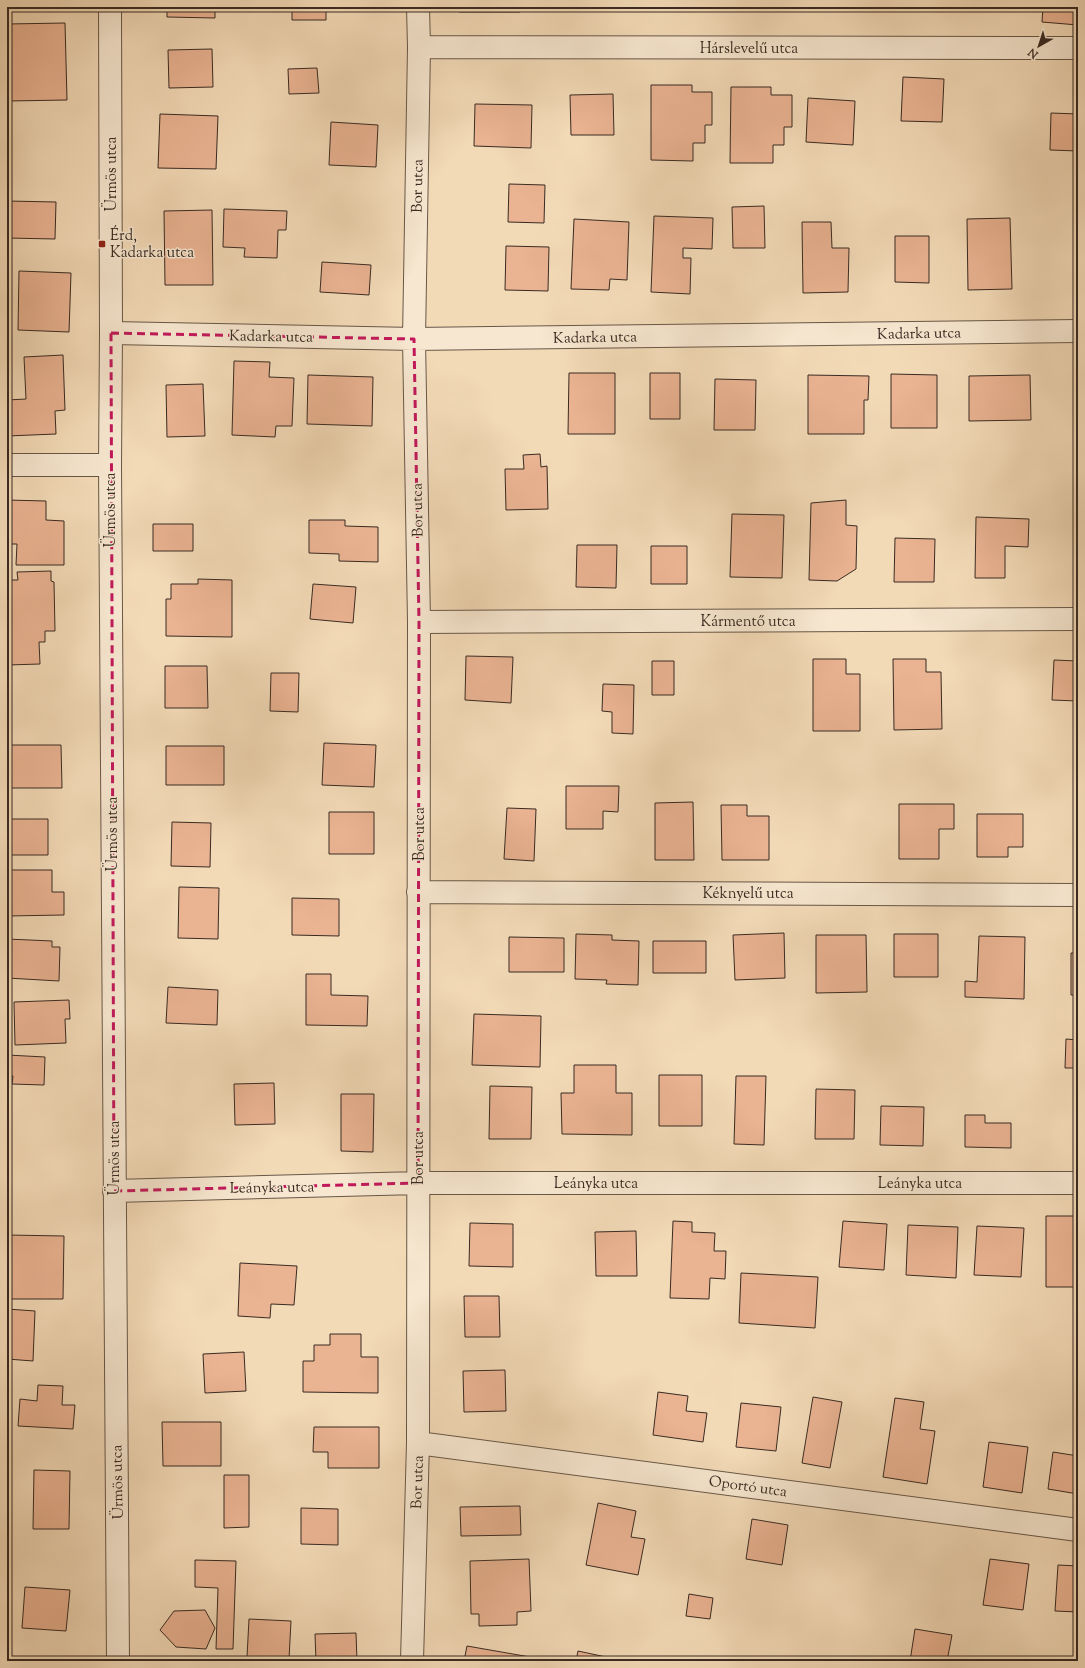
<svg xmlns="http://www.w3.org/2000/svg" width="1085" height="1668" font-family="'Sorts Mill Goudy',serif">
<rect width="100%" height="100%" fill="#f3dab7"/>
<filter id="stains"><feTurbulence type="fractalNoise" baseFrequency=".005" numOctaves="4"/><feColorMatrix values="0 0 0 0 .2 0 0 0 0 .09 0 0 0 0 .02 0 0 0 .5 -.17"/></filter>
<radialGradient id="worn" r=".72"><stop offset=".6" stop-color="#630" stop-opacity="0"/><stop offset="1" stop-color="#630" stop-opacity=".3"/></radialGradient>
<path fill="#eab392" stroke="#392b22" d="M167 7H215V18L167 17Z
M292 7H326V20H292Z
M459 7H520V12H459Z
M580 7H628V8H580Z
M658 7H679V11L658 10Z
M735 7H770V8L735 9Z
M811 7H856V8H811Z
M1043 7H1078V25L1042 22Z
M65 23 67 100 7 101V24Z
M212 49 213 87 169 88 168 50Z
M317 68 319 93 289 94 288 69Z
M903 77 944 79 942 122 901 121Z
M651 85H692V92H712V125H705V143H693V161L651 160Z
M731 87H771V95H792V127H784V145H773V163H730Z
M613 94 614 135H571L570 95Z
M808 98 855 101 853 145 806 142Z
M475 104 532 105 531 148 474 146Z
M1051 113 1078 114V151L1050 150Z
M160 114 218 116 216 169 158 168Z
M331 122 378 125 376 167 329 165Z
M509 184 545 185 544 223 508 222Z
M7 201 56 202 55 239 7 238Z
M764 206 765 248H733L732 207Z
M224 209 287 211 286 230H278L277 258 244 257 245 248 223 247Z
M212 210 213 285H165L164 211Z
M654 216 713 218 712 249 683 248V258H691L690 294 651 292Z
M1010 218 1012 289 968 290 967 219Z
M574 219 629 222 627 280 610 279 609 290 571 289Z
M802 222H831L832 248H849L848 292 803 293Z
M895 236H929V283L895 282Z
M506 246 549 247 548 291 505 290Z
M322 262 371 265 369 295 320 292Z
M19 271 71 273 69 332 18 330Z
M63 355 65 410 55 411 56 434 7 436V400L26 399 24 357Z
M234 361 270 362 269 377 294 378 292 426H276L275 437 232 435Z
M569 373H615V434H568Z
M650 373H680V419H650Z
M891 374 937 375V428H891Z
M308 375 373 377 372 426 307 424Z
M808 375 869 376 868 400H864V434H808Z
M1030 375 1031 420 969 421V376Z
M715 379 756 380 755 430H714Z
M203 384 205 436 167 437 166 385Z
M540 454 541 467 547 466 548 509 506 510 505 469H524L523 455Z
M7 500 46 501V520L64 521V565H16L17 544H7Z
M846 500V525L857 526 856 569 837 581 809 580 811 503Z
M732 514 784 515 782 578 730 577Z
M976 517 1029 519 1028 547 1005 546V578H975Z
M309 520H345V526L378 527V562L339 561V554L309 553Z
M153 524H193V551H153Z
M895 538 935 539 934 582H894Z
M577 545H617L616 588 576 587Z
M651 546H687V584H651Z
M51 571V581L54 582 55 631H45V642H39L40 664 7 665V580H18L17 572Z
M198 579 232 580V637L166 636V599H171V584H198Z
M313 584 356 587 353 623 310 619Z
M466 656 513 657 511 703 465 700Z
M813 659H846V674H860V731H813Z
M893 659H926V672H941L942 729 894 730Z
M1054 660 1078 661V701L1052 700Z
M652 661H674V695H652Z
M165 666H207L208 708H165Z
M271 673H299L298 712 270 711Z
M603 684 634 685 633 734 612 733V712L602 711Z
M324 743 376 745 374 787 322 785Z
M7 745H61L62 788H7Z
M166 746H224V785H166Z
M566 786H619L618 812 603 811V829H566Z
M7 802H11V819H48V855H7Z
M693 802 694 860H655V803Z
M899 804H954V829H939V859H899Z
M721 805H747V816H769V860H722Z
M507 808 536 809 534 861 504 859Z
M329 812H374V854H329Z
M977 814H1023V847H1008V857H977Z
M172 822 211 823 210 867 171 866Z
M9 870H52V892H64V915L7 916V888H9Z
M179 887 219 888 218 939 178 938Z
M292 898 339 899V936L292 935Z
M784 933 785 978 735 980 733 935Z
M576 934 612 935V940L639 941 638 985 606 984 607 980 575 979Z
M894 934H938V977H894Z
M816 935H866L867 992 816 993Z
M979 936 1025 937 1024 999 965 997V981L977 982Z
M509 937 564 938V972H509Z
M7 939 52 941V947H60L59 981 7 978Z
M653 941H706V973H653Z
M1071 953H1078V995H1071Z
M306 974H331V995L368 996 367 1026 306 1025Z
M168 987 218 990 217 1025 166 1023Z
M69 1000 70 1019H65L66 1043 15 1045 14 1002Z
M474 1014 541 1016 540 1067 472 1065Z
M1066 1039 1078 1040V1068H1065Z
M7 1055 45 1057 44 1085 12 1084 13 1076H7Z
M574 1065H616V1093H632V1135L562 1134 561 1093H574Z
M659 1075H702V1126H659Z
M736 1076H766L764 1145 734 1144Z
M274 1083 275 1124 235 1125 234 1084Z
M490 1086 532 1087 531 1139H489Z
M816 1089 855 1090 854 1139H815Z
M341 1094H374L373 1152 341 1151Z
M881 1106 924 1107 923 1146 880 1145Z
M965 1115H985V1123H1011V1148L965 1147Z
M7 1130H9L8 1162H7Z
M1046 1216H1078V1287H1046Z
M673 1221 692 1222V1232L715 1233 714 1251H726L725 1279 710 1278 709 1299 670 1298Z
M843 1221 887 1224 884 1270 839 1267Z
M470 1223 513 1224V1267L469 1266Z
M908 1225 958 1227 956 1278 906 1275Z
M977 1226 1024 1228 1021 1277 974 1275Z
M636 1231 637 1276H596L595 1232Z
M7 1235 64 1236 63 1299H7Z
M240 1263 297 1266 294 1305 271 1304 270 1318 238 1316Z
M741 1273 818 1277 815 1328 739 1323Z
M464 1296H499L500 1337H465Z
M7 1309 35 1311 33 1361 7 1359Z
M330 1334H361V1357H378V1393L303 1392V1361H314V1345H330Z
M244 1352 246 1391 205 1393 203 1354Z
M505 1370 506 1411 464 1412 463 1371Z
M38 1385 63 1386 62 1405H75L73 1429 18 1426 20 1399 37 1401Z
M658 1392 688 1396 686 1411 707 1413 703 1442 653 1435Z
M813 1397 842 1402 830 1468 802 1463Z
M895 1398 924 1402 920 1429 935 1431 927 1484 883 1477Z
M741 1403 781 1407 776 1451 736 1447Z
M162 1422H221V1466H163Z
M314 1427H379V1468H328V1452H313Z
M989 1442 1028 1447 1022 1493 983 1487Z
M1053 1452 1078 1456V1494L1048 1489Z
M34 1470 70 1471 69 1529H33Z
M224 1475H249V1527L224 1528Z
M598 1503 636 1511 631 1537 645 1539 638 1575 586 1565Z
M520 1506 521 1535 461 1536 460 1507Z
M301 1508 338 1509V1545L301 1544Z
M752 1519 788 1525 782 1565 746 1559Z
M529 1559 531 1611 517 1612V1625L479 1626V1614H471L470 1561Z
M990 1559 1029 1564 1023 1610 983 1605Z
M195 1560 236 1561 233 1649H216L218 1588 195 1587Z
M1058 1565 1078 1566V1612L1055 1611Z
M25 1587 70 1590 66 1631 22 1628Z
M689 1594 713 1598 710 1619 686 1616Z
M205 1610 215 1628 206 1649 176 1647 160 1630 174 1611Z
M249 1619 291 1621 289 1659 247 1657Z
M915 1629 952 1635 947 1661H910Z
M356 1633 357 1661H316L315 1634Z
M467 1646 530 1657 529 1661H464Z
M578 1651 620 1660V1661H576Z"/>
<g fill="none" stroke-linecap="round" stroke-linejoin="round">
<defs>
<path id="minor" d="M110 7 111 333 110 465 118 1661
M419 47 1078 48
M111 333 414 339 1078 331
M7 465H110
M419 622 1078 619
M418 892 1078 895
M114 1191 418 1183H1078
M418 1443 1078 1530
M412 1661 418 1443 419 622 414 339 419 47 418 7"/>
</defs>
<use href="#minor" stroke="#685747" stroke-width="24"/>
<use href="#minor" stroke="#f7e7d0" stroke-width="22"/>
</g>
<path fill="none" stroke="#c2185b" stroke-width="3" stroke-dasharray="8 5" stroke-linejoin="round" d="M111 333 414 339 419 622 418 1183 114 1191Z"/>
<rect fill="#8f2418" stroke="#f7e7d0" stroke-width="1.5" x="98" y="240" width="8" height="8" rx="2"/>
<g text-anchor="middle" stroke-width="3" stroke-linejoin="round" paint-order="stroke">
<g font-size="15" fill="#392b22" stroke="#f7e7d0">
<text x="749" y="53">Hárslevelű utca</text>
<text transform="translate(111 174) rotate(-90)" y="5">Ürmös utca</text>
<text transform="translate(417 186) rotate(-89)" y="5">Bor utca</text>
<text transform="translate(919 333) rotate(-1)" y="5">Kadarka utca</text>
<text transform="translate(271 336) rotate(1)" y="5">Kadarka utca</text>
<text transform="translate(595 337) rotate(-1)" y="5">Kadarka utca</text>
<text transform="translate(110 510) rotate(-90)" y="5">Ürmös utca</text>
<text transform="translate(417 510) rotate(-91)" y="5">Bor utca</text>
<text x="748" y="626">Kármentő utca</text>
<text transform="translate(112 834) rotate(-90)" y="5">Ürmös utca</text>
<text transform="translate(419 834) rotate(-90)" y="5">Bor utca</text>
<text x="748" y="898">Kéknyelű utca</text>
<text transform="translate(114 1158) rotate(-90)" y="5">Ürmös utca</text>
<text transform="translate(418 1158) rotate(-90)" y="5">Bor utca</text>
<text x="596" y="1188">Leányka utca</text>
<text x="920" y="1188">Leányka utca</text>
<text transform="translate(272 1187) rotate(-1)" y="5">Leányka utca</text>
<text transform="translate(117 1482) rotate(-91)" y="5">Ürmös utca</text>
<text transform="translate(417 1482) rotate(-88)" y="5">Bor utca</text>
<text transform="translate(748 1486) rotate(8)" y="5">Oportó utca</text>
</g>
<g font-size="15" fill="#392b22" stroke="#f7e7d0" text-anchor="start">
<text x="110" y="240">Érd,<tspan x="110" dy="17">Kadarka utca</tspan></text>
</g>
</g>
<rect width="1085" height="1668" fill="none" stroke="#f3dab7" stroke-width="24"/>
<rect x="8" y="8" width="1069" height="1652" fill="none" stroke="#392b22" stroke-width="2"/>
<rect x="12" y="12" width="1061" height="1644" fill="none" stroke="#392b22"/>
<g transform="translate(1039 46) rotate(219)" stroke="#f7e7d0" stroke-width="3" paint-order="stroke">
<path d="M0-3L7 15L0 10L-7 15Z" fill="#392b22"/>
<text y="-6" font-size="11" font-weight="bold" text-anchor="middle" fill="#392b22">N</text>
</g>
<rect width="100%" height="100%" filter="url(#stains)"/>
<rect width="100%" height="100%" fill="url(#worn)"/>
</svg>
